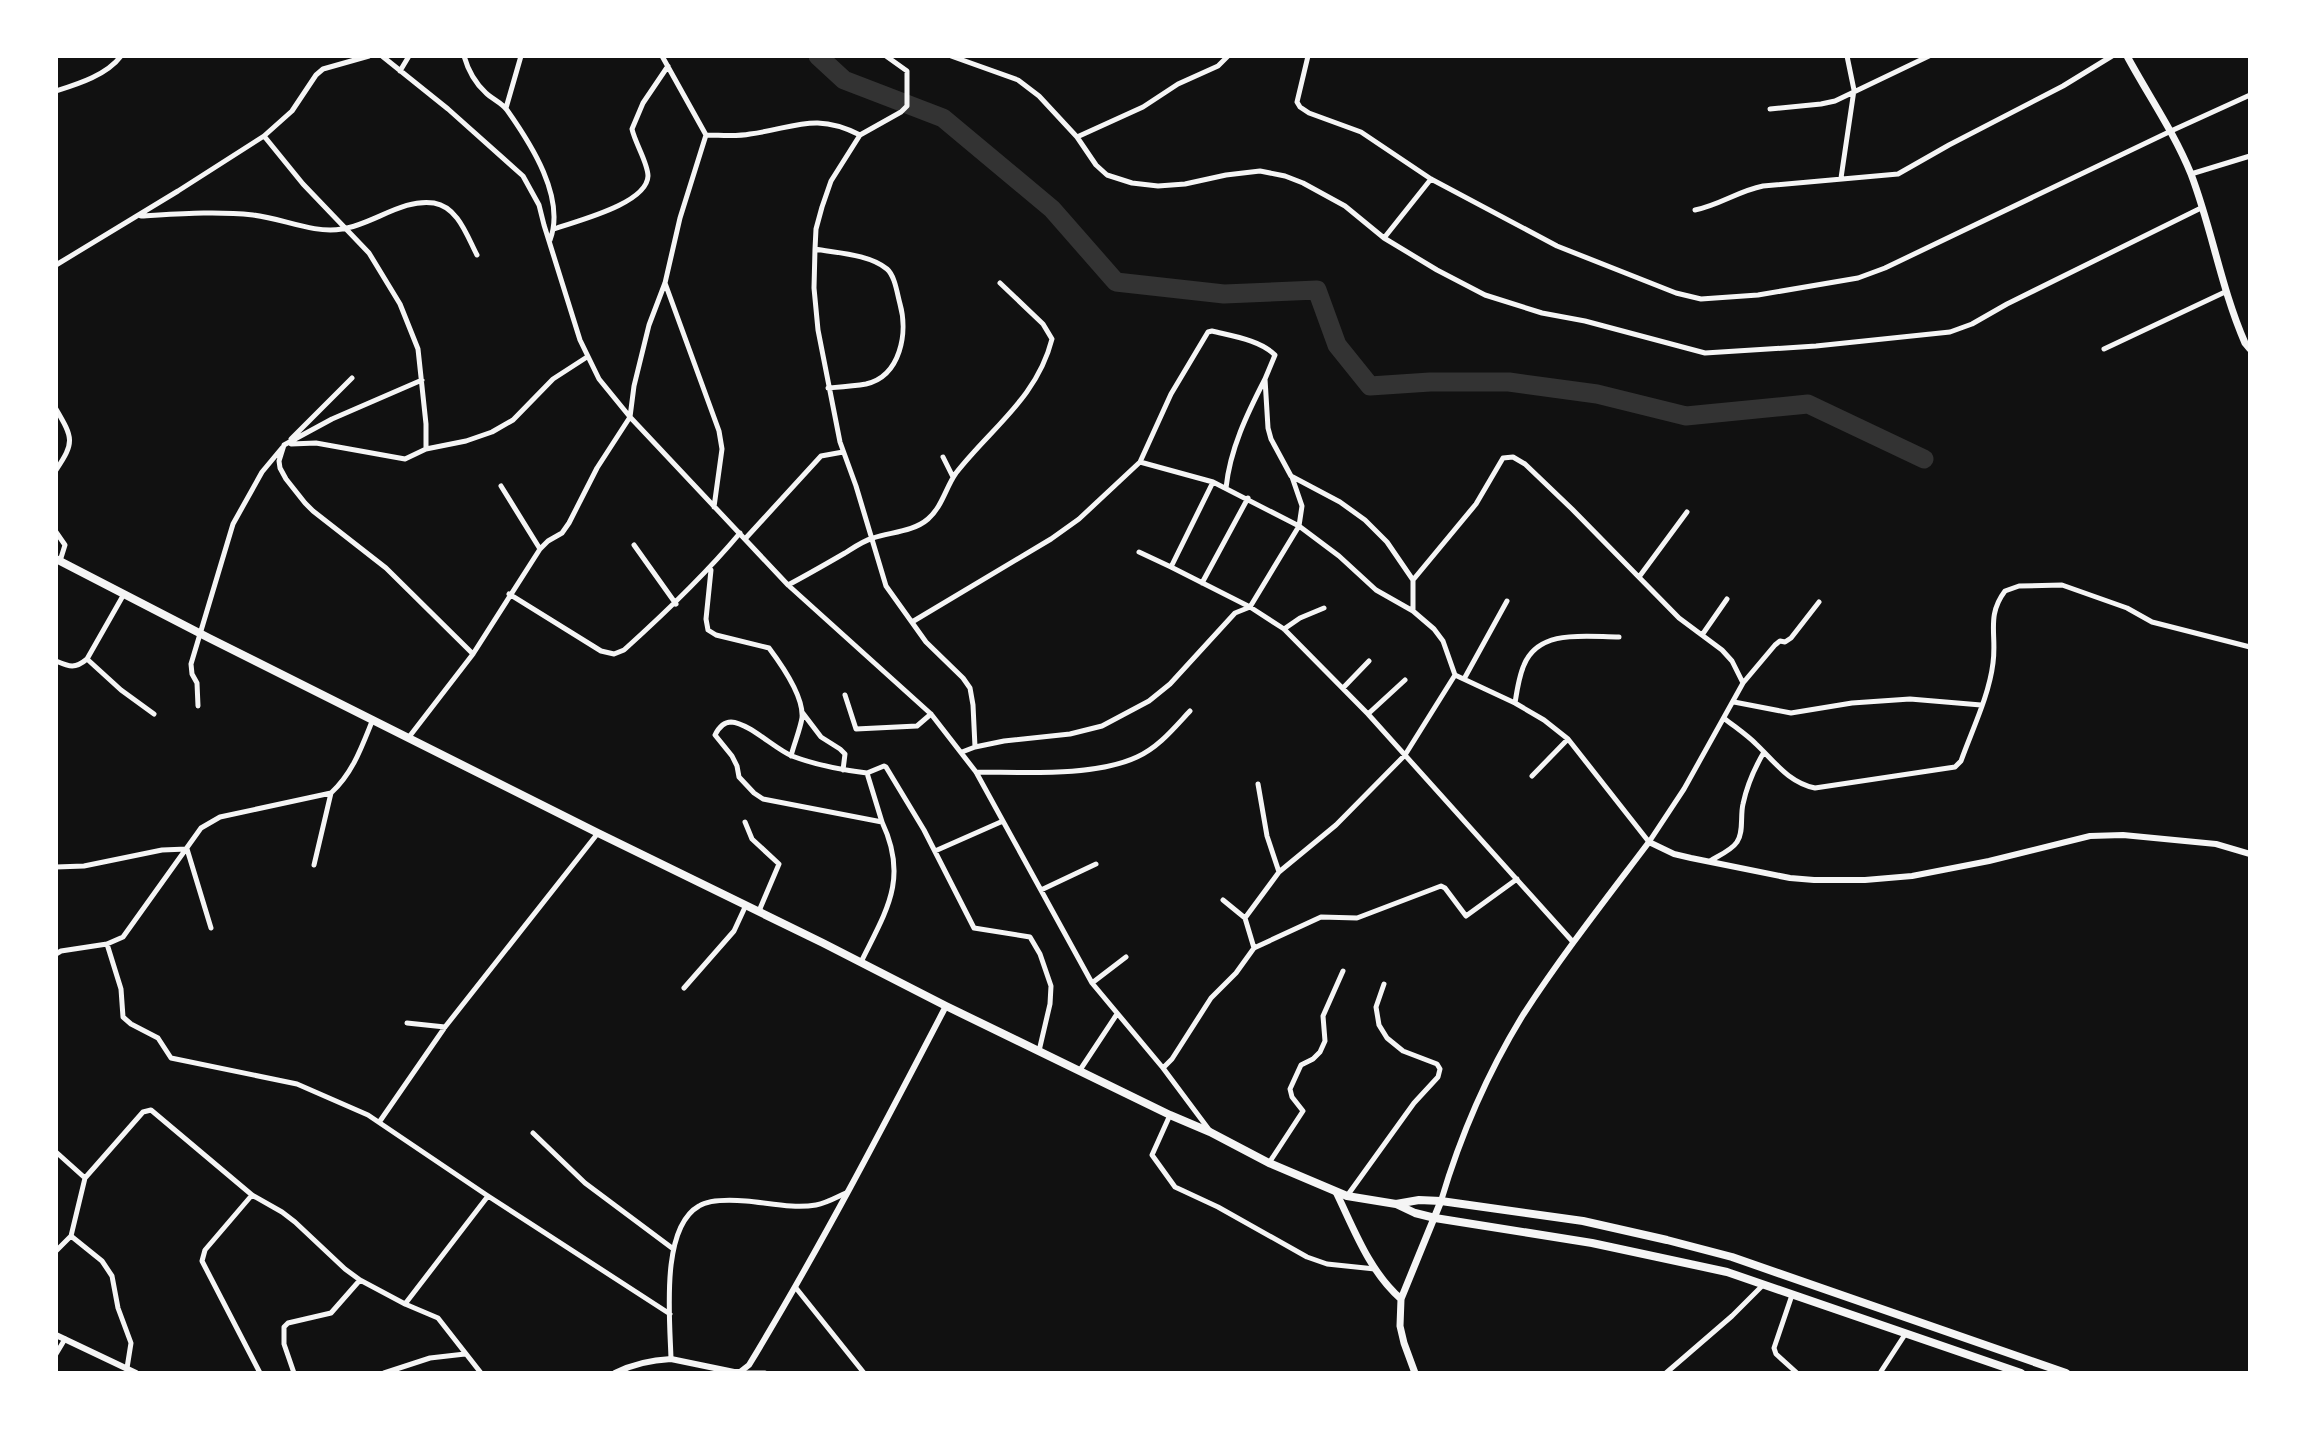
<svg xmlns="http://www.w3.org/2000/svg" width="2306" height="1429" font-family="Overpass,sans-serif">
<rect width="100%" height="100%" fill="#111"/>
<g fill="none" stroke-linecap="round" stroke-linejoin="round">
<path stroke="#333" stroke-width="19" d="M818 56 844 80 943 118 1052 209 1116 282 1224 294 1317 290 1337 345 1370 386 1430 382H1509L1597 394 1686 416 1808 404 1924 459"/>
<path stroke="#f5f5f5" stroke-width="5" d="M382 56 448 109 523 176 539 205 544 225 580 340 599 379 630 417 788 585 931 714 976 772 1092 983 1163 1068 1210 1131
M464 56C468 70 475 83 486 93 492 99 502 103 507 110 531 144 566 198 550 240
M662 56 706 135
M886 56 907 71V106L901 112 860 135 831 181 822 207 816 229 815 249 814 288 818 330 840 442 856 486 886 586 926 642 963 678 970 688 973 705 975 747 962 752
M951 56 1018 80 1039 96 1077 137
M1228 56 1218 66 1178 84 1143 107 1077 137 1096 165 1107 175 1132 183 1158 186 1185 184 1226 175 1260 171 1285 176 1303 183 1345 206 1384 238 1437 270 1485 295 1542 313 1585 321 1705 353 1816 346 1950 332 1972 324 2007 304 2201 208
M1308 56 1297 102 1300 107 1309 113 1361 132 1431 179 1557 246 1676 293 1701 299 1758 295 1858 278 1885 268 2171 131 2250 95
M400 71 409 56
M56 91C78 84 107 75 121 56
M506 108 521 56
M1770 109 1821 104 1835 101 1929 56
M264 136 303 184 369 253 400 304 418 349 426 424V449
M2191 174 2250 156
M1841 178 1854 90 1847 56
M1695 210C1720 205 1738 191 1763 186L1898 174 1949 145 2063 86 2112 56
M141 216C178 214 215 211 253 215 282 218 313 234 342 229 372 225 403 198 434 203 458 207 467 236 477 255
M554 229C576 221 647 204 648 176 648 163 635 143 632 129L643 103 668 66
M1384 238 1431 179
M815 249C836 253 869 254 887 269 895 276 897 293 900 304 908 332 901 376 866 384 854 386 840 387 828 388
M56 265 178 191 264 136 292 111 316 75 323 69 369 56
M665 283 719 431 722 449 714 507
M2104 349 2225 292
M422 380 332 419 284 445 279 461 280 468 286 479 305 503 313 511 386 568 473 654
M56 409C73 438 75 442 56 470
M291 439 352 378
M291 444 316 443 405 459 426 449 466 441 492 432 513 420 553 379 587 357
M943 457 953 477
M1140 462 1171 394 1208 332 1212 331C1232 336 1260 340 1275 355L1265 379 1268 428 1271 439 1291 476 1340 502 1365 520 1387 542 1413 580
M1213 482 1171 567 1250 607 1299 526 1302 506 1292 477
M501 486 540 549
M1226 488C1230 449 1247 414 1265 379
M56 532 65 545 60 561
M745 539 821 456 843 452
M634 545 676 604
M1139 552 1171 567
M711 570 706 619 708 630 716 635 769 648C781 664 804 697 802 718 800 730 794 744 791 756
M1639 577 1687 512
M1202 583 1248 498
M788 585C807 575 826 564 845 553 853 548 863 541 873 538 890 532 913 532 928 519 942 507 946 487 956 473 991 428 1037 398 1052 339L1043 324 1000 283
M509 594 601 651 614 654 624 650C665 613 704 576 740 533
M1413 611V580L1476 504 1503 458 1513 457 1525 464 1572 509 1679 618 1722 650 1732 661 1743 683
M912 622 1051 539 1079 519 1140 462 1213 482 1299 526 1339 556 1376 590 1413 611 1434 629 1443 641 1455 675 1515 703 1544 720 1568 739 1649 842 1684 789 1743 683 1775 645 1780 641 1785 642 1791 638 1819 602
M1284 629 1300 618 1324 608
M1702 635 1727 599
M87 659 121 690 154 714
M56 661C70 667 75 669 87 659L124 594
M1464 679 1507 601
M1343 688 1369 661
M845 695 856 729 917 726 931 714
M1734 702 1791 713 1852 703 1910 699 1981 705
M1515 703C1517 690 1519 676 1524 665 1539 628 1587 637 1619 637
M198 706 197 683 192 674 191 664 233 524 262 472 282 448
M802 712 821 737 840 749 845 754 843 770
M1368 714 1405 680
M1725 719C1735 727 1747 735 1756 744 1775 762 1788 782 1815 788L1955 767 1961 761C1972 730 1989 696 1993 663 1997 635 1986 616 2005 591L2019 586 2062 585 2127 608 2152 622 2250 647
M409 737 473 654 540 549 548 541 562 533 569 523 597 468 630 417 634 386 649 325 665 283 680 218 706 135C720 135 736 137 750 134 795 128 815 112 860 135
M975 747 1004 741 1070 734 1102 726 1149 701 1170 684 1235 613 1250 607 1284 629 1368 714 1573 942
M976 772C1024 772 1094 777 1137 757 1159 747 1174 728 1190 711
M867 773 884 766 886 767 924 830 974 928 1030 937 1040 954 1051 986 1050 1004 1039 1051
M1532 776 1568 739
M1258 784 1267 836 1279 872
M745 822 752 839 779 864 759 911
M935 851 1003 821
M1710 861C1718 856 1732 850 1737 842 1744 832 1740 816 1743 804 1747 785 1754 769 1764 752
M314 865 331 793
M56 867 84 866 162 850 187 849 211 928
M1041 890 1096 864
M1223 900 1245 918
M107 944 121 989 123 1017 131 1024 158 1038 171 1058 297 1084 368 1115 488 1196 670 1314
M1254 948 1321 917 1357 918 1441 886 1445 888 1466 916 1517 879
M56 954 61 951 107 944 123 937 201 828 220 817 331 793C353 773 362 746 373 719
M861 962C886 911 909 879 882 822L763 799 754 793 739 777 737 766 732 756 715 735C718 729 723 722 731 722 749 723 775 749 792 756 816 765 842 770 867 773L882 822
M1092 983 1126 957
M684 988 734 931 746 905
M407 1023 445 1027
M1163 1068 1172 1059 1211 998 1236 973 1254 948 1245 918 1279 872 1336 825 1405 755 1455 675
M1080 1070 1117 1014
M1170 1115 1152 1155 1175 1187 1218 1207 1307 1257 1327 1264 1375 1269
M380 1121 445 1027 598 833
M533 1133 585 1183 672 1248
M56 1152 85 1178
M1269 1163 1303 1111 1292 1097 1290 1089 1301 1065 1313 1059 1320 1052 1325 1041 1323 1016 1343 971
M252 1195 205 1250 202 1261 260 1373
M1347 1196 1414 1103 1438 1077 1440 1069 1437 1064 1403 1051 1387 1038 1379 1025 1376 1007 1384 984
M71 1236 102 1261 112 1276 118 1308 131 1343 127 1368
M56 1251 71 1236 85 1178 143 1112 151 1110 252 1195 282 1212 295 1222 345 1269 360 1280 405 1304 438 1318 481 1373
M796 1288 864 1373
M1792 1295 1774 1348 1776 1354 1797 1373
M405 1304 488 1196
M56 1354 65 1339
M671 1359C670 1320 660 1228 699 1206 710 1199 733 1200 746 1201 769 1203 794 1209 816 1205 827 1203 837 1197 846 1193
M294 1373 284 1344V1327L288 1323 331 1313 360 1280
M384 1373 430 1358 465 1354
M740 1373H765
M1666 1373 1732 1316 1763 1285
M1880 1373 1906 1333"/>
<path stroke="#f5f5f5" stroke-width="6" d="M1441 1201C1460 1137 1488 1072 1523 1015 1562 955 1606 899 1649 842L1674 854 1691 858 1790 878 1814 880H1865L1912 876 1989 861 2090 836 2123 835 2216 844 2250 854
M56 1335 136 1373
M615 1373C633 1364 650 1360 671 1359L734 1372H740L749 1365C820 1248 883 1127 946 1006"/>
<path stroke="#f5f5f5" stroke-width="7" d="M2127 56C2148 95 2174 132 2191 174 2212 229 2221 288 2245 343L2250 349
M1336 1192C1354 1229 1369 1271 1401 1299
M1415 1373 1404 1343 1400 1326 1401 1299 1441 1201"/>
<path stroke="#f5f5f5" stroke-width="8" d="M56 559 209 638 598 833 823 943 946 1006 1170 1115 1210 1132 1269 1163 1347 1196 1396 1204 1415 1213 1435 1218 1592 1243 1727 1272 2021 1373
M1396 1204 1419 1200 1441 1201 1583 1221 1667 1240 1732 1257 2066 1373"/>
</g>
<rect width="2306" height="1429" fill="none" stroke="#ffffff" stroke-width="116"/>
</svg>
